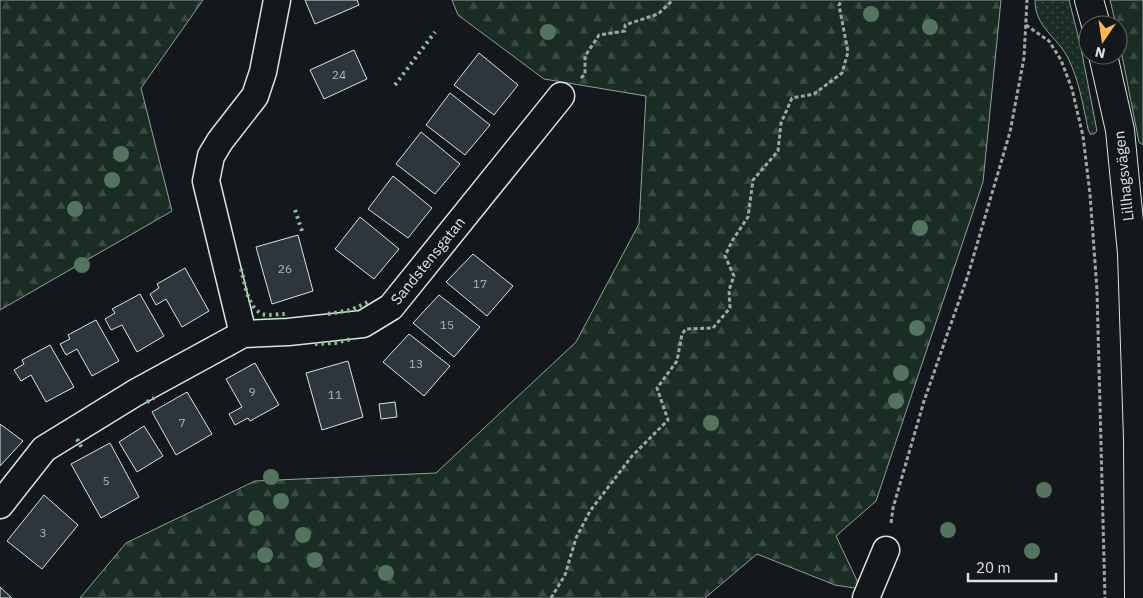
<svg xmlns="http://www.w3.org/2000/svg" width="1143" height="598" font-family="'IBM Plex Sans',sans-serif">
<defs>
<pattern id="grass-dots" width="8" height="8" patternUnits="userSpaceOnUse" patternTransform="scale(1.25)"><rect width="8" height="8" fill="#1a2d24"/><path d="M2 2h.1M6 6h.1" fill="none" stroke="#3b4b43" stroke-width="1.8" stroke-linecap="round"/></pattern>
<pattern id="forest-firs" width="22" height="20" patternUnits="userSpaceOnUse" patternTransform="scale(1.25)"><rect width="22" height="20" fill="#1a2d24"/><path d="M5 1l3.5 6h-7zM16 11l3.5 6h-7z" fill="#3b4b43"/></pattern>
</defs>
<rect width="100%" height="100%" fill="#14181c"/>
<path fill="url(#grass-dots)" stroke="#939e99" d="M1035 0H1069L1081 48 1097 131 1094 134H1090L1088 129C1083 105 1079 80 1068 58 1057 36 1035 28 1035 0Z"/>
<path fill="url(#forest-firs)" stroke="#939e99" d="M0 0H203L141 88 172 211 0 310Z
M452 0H1001L983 182 876 501 836 536 861 589 835 585 757 554 705 598H80L126 543 255 481 436 473 576 342 639 224 646 96 544 79 458 15Z
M1110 0H1143V145L1139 142 1118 35V25H1116Z"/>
<path fill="#2c363c" stroke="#d8e6dc" d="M305 0H357L359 5 315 24Z
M354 50 367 79 324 99 310 70Z
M479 53 518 85 494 115 454 85Z
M450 93 490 125 465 155 426 125Z
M421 132 460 164 435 194 396 164Z
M393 176 432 208 408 238 368 209Z
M360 217 399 249 374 279 335 249Z
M298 235 313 291 272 304 256 247Z
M473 254 513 286 487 316 446 282Z
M185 268 209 311 182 327 166 299 156 305 150 294 159 288 157 284Z
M140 294 164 336 137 352 122 325 111 330 105 319 115 313 112 309Z
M439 295 480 327 454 357 413 323Z
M96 320 119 361 92 376 77 349 66 355 60 344 70 339 68 335Z
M409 334 450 366 424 396 383 362Z
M50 345 74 387 46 402 31 375 21 381 14 370 24 364 22 360Z
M348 361 363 417 322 430 306 373Z
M255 363 279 405 250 421 248 418 235 425 229 414 242 407 226 379Z
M187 392 212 434 176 455 152 412Z
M395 402 397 417 381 419 379 404Z
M0 424 23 441 0 466Z
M144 426 163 456 137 472 119 442Z
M110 443 139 497 101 518 71 464Z
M44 495 78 525 42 569 7 541Z
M0 587 12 598H0Z"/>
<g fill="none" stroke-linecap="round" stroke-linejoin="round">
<defs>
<path id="street" d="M243 334 206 181 211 156 220 141 255 96 263 72 277 0
M0 505 44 449 135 393 243 334 288 332 363 324 391 307 561 96
M866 598 886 550"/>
<path id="secondary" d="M1089 0 1096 25
M1103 55 1120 130 1132 253 1138 439 1139 598"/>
</defs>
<use href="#street" stroke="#d8e6dc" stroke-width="29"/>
<use href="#secondary" stroke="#d8e6dc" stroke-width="30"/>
<path stroke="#9da8a2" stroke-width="3" stroke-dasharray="4 2.5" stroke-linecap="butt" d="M1026 25 1049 41 1061 60 1072 89 1083 136 1090 194 1097 290 1105 598
M581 78 585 74V56L599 35 625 31V25L658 14 673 0
M891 523 893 508 924 401 968 275 1010 132 1024 58 1027 0
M551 598 565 575 576 538 590 511 632 456 668 420 657 388 677 361 682 334 686 329 713 328 730 308 729 290 734 276 725 256 732 241 748 217 753 180 778 151 781 123 792 98 814 94 842 73 848 52 839 5 842 0"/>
<use href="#street" stroke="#14181c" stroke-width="26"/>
<use href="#secondary" stroke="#14181c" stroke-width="28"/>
<path stroke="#8ac095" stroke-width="4" stroke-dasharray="2.5 4" stroke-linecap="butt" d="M395 85 435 32
M295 210 303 234
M241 269C245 283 247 307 262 314 268 316 278 314 285 314
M328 314 351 310 368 302
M315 344 335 343 351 339
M147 402 154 398
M77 439 83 450"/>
</g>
<g fill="#55745f">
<circle cx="871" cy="14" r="8"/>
<circle cx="930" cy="27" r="8"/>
<circle cx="548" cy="32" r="8"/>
<circle cx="121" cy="154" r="8"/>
<circle cx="112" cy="180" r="8"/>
<circle cx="75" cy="209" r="8"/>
<circle cx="920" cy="228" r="8"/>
<circle cx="82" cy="265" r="8"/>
<circle cx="917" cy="328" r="8"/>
<circle cx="901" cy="373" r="8"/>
<circle cx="896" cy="401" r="8"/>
<circle cx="711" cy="423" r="8"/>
<circle cx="271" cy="477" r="8"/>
<circle cx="1044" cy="490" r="8"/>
<circle cx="281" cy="501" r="8"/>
<circle cx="256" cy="518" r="8"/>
<circle cx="948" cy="530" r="8"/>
<circle cx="303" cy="535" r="8"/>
<circle cx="1032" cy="551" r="8"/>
<circle cx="265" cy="555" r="8"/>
<circle cx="315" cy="560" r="8"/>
<circle cx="386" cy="573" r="8"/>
</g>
<g text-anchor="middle" stroke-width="4" stroke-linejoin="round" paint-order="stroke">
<g font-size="12" fill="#adbab4">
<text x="339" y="79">24</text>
<text x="285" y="273">26</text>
<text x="480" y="288">17</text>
<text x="447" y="329">15</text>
<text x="416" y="368">13</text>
<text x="252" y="396">9</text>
<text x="335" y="399">11</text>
<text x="182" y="427">7</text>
<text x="106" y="485">5</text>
<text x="43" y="537">3</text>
</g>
<g font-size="15" fill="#d8e6dc" stroke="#14181c">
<text transform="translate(1124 176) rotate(-96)" y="5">Lillhagsvägen</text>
<text transform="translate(428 261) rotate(-51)" y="5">Sandstensgatan</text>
</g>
</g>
<g transform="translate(1103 40) rotate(193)"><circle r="24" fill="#14181c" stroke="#626a69"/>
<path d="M0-4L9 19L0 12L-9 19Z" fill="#ffb74d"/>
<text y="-8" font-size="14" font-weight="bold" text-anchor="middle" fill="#d8e6dc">N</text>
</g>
<path d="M968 573v8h88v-8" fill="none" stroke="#d8e6dc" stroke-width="2.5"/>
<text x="976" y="573" font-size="15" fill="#d8e6dc" stroke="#14181c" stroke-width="4" paint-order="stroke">20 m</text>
</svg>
